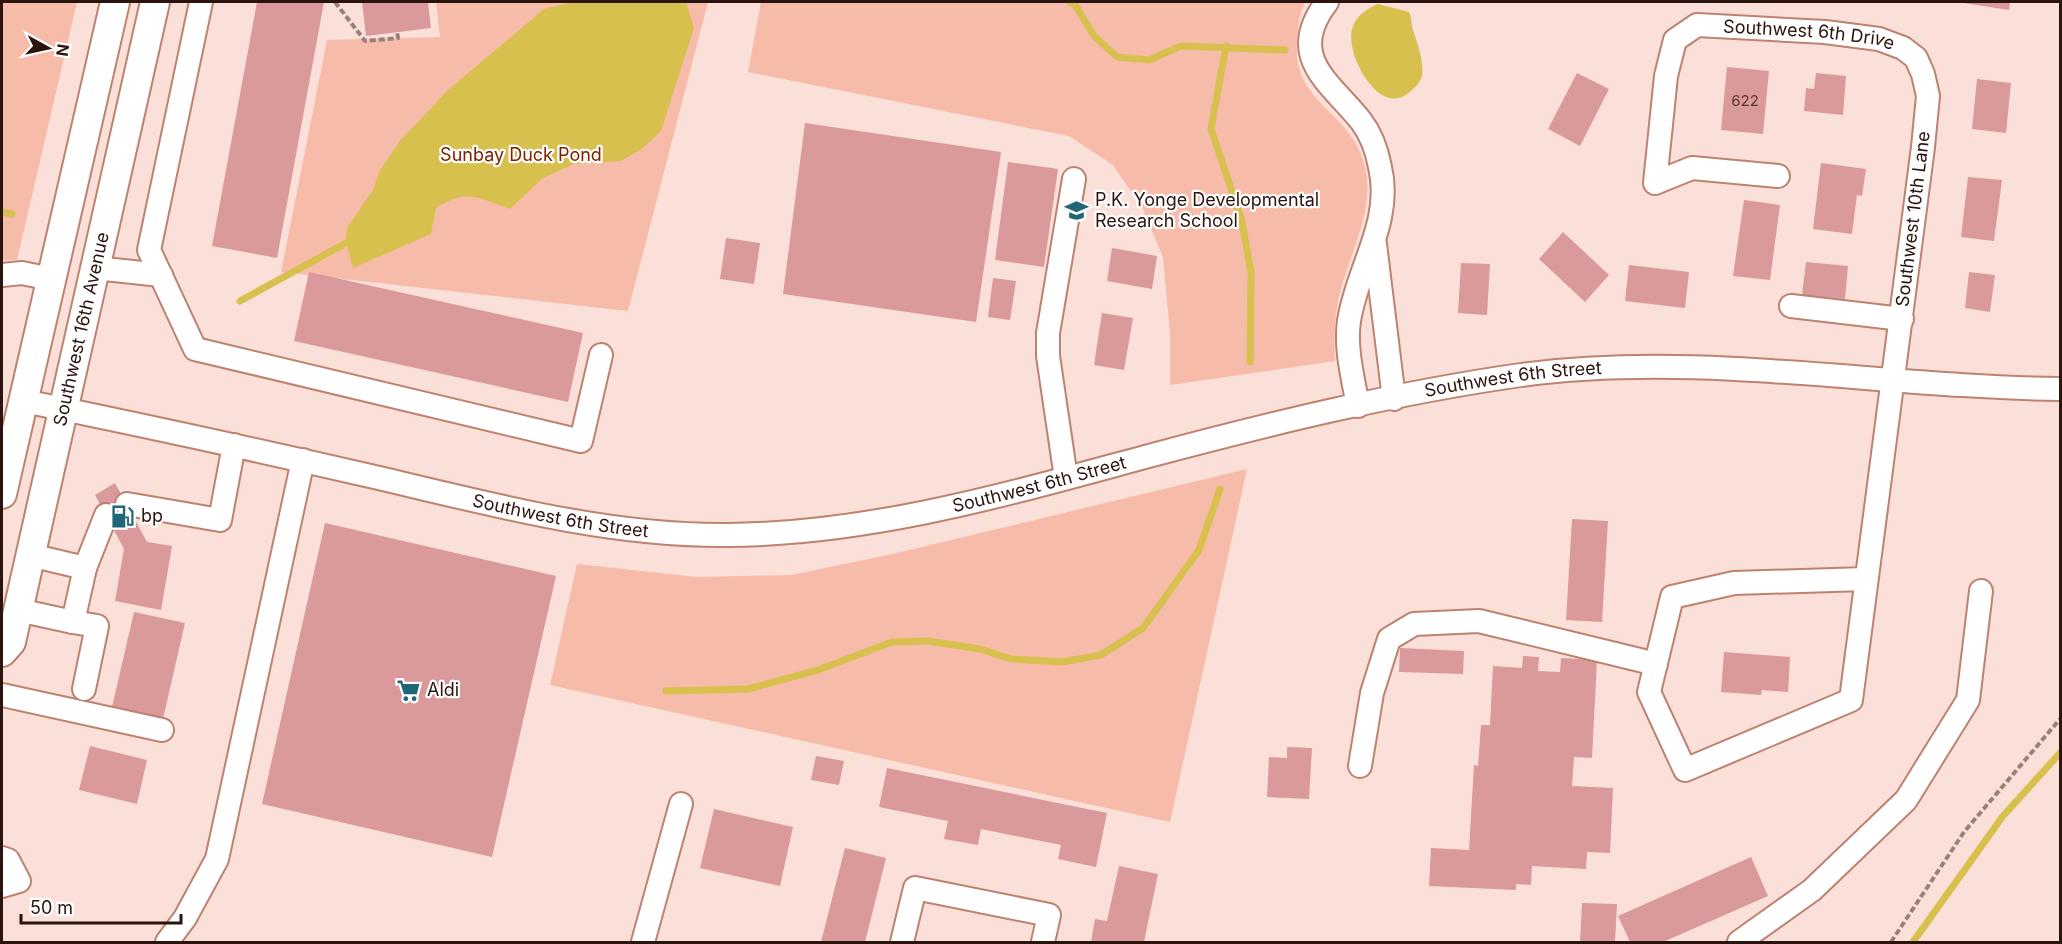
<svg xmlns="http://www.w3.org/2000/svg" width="2062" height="944" font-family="Inter,sans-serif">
<rect width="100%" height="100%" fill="#fae0d8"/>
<path fill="#f7bba9" d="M2 2H77L17 260H2Z
M436 2H708L628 311 281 272 327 40 440 37Z
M761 2H1305C1299 15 1298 26 1297 41 1292 103 1348 110 1363 160 1379 209 1347 255 1338 302 1334 322 1334 341 1335 361L1170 385V334L1163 257 1143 209 1113 165 1069 136 748 72Z
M1247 469 1170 822 550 685 577 564 696 577 792 575 897 553Z"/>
<path fill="#d8c04e" d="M574 2H686L694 28 661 131 643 148 621 161 574 164 543 178 510 209C478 198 467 188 436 208L431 234 353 268 346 243 347 228 373 190 380 170 400 141 448 90 544 9Z
M1378 4 1409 12C1412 18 1411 24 1413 30 1417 43 1424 60 1422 75 1421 81 1417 86 1412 90 1384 118 1356 70 1352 46 1348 24 1359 12 1378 4Z"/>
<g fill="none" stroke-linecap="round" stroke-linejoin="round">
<path stroke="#d8c04e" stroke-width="7" d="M1070 2 1076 6 1094 36 1117 57 1149 60 1181 46 1285 50
M1226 46 1211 129 1242 221 1251 273 1250 362
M2 212 12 214
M240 301 346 243
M666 691 748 689 818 670 892 642 928 641 980 649 1011 659 1062 662 1101 655 1143 628 1199 550 1220 489
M1913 942 2003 816 2060 753"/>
</g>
<path fill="#da999b" d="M257 2H324L277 258 212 246Z
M362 2H428L431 28 366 36Z
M1957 2H2010L2009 10Z
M1727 67 1769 71 1763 134 1721 130Z
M1577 73 1609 89 1580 146 1548 129Z
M1816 73 1846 76 1843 115 1804 111 1806 88 1814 89Z
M1977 79 2011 83 2006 133 1972 129Z
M805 123 1001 152 976 322 783 294Z
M1008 162 1058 169 1044 267 995 260Z
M1821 163 1866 169 1862 196 1857 195 1852 234 1813 229Z
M1968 177 2002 180 1994 241 1961 237Z
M1744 200 1780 205 1770 280 1733 276Z
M1563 232 1609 275 1585 302 1539 259Z
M726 238 760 243 754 284 720 279Z
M1112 248 1157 256 1152 289 1107 281Z
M1806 262 1848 266 1845 299 1802 295Z
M1461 263 1490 264 1487 315 1458 313Z
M1629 265 1689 272 1685 308 1625 301Z
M309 272 583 333 568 402 294 341Z
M1969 272 1995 275 1990 312 1965 308Z
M993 278 1016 281 1010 320 988 317Z
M1102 313 1133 318 1124 370 1094 365Z
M115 483 147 542 172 546 161 610 115 601 124 549 95 495Z
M1572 519 1608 521 1602 622 1566 620Z
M325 523 556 576 492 857 262 804Z
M134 612 185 623 163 719 112 707Z
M1400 648 1464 651 1463 674 1399 672Z
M1724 652 1790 657 1788 692 1762 690 1761 695 1721 692Z
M1523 656 1539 657 1538 671 1560 672 1561 658 1597 660 1592 758 1574 757 1572 786 1613 788 1610 853 1587 852 1586 869 1532 866 1531 885 1516 884V890L1429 886 1431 848 1469 850 1474 765 1478 766 1481 725H1490L1493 666 1522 668Z
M90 746 147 760 137 804 79 790Z
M1287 747 1312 748 1309 799 1267 797 1269 757 1287 758Z
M816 756 844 761 839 785 811 780Z
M887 768 1107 813 1096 867 1058 859 1061 845 981 829 978 845 944 839 948 821 879 807Z
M714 809 793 827 780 886 700 868Z
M845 848 886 858 865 942H821Z
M1751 857 1768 896 1663 942H1630L1618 916Z
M1119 866 1158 874 1144 942H1091L1095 919 1107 921Z
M1582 903 1617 904 1615 942H1580Z"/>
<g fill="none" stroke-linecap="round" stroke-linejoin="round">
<defs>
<g id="minor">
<path d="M201 2 149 250 195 349 581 441 601 355"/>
<path d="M1327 2C1285 57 1330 82 1361 121 1371 134 1377 151 1380 167 1393 222 1357 268 1349 321 1345 349 1353 378 1358 406"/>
<path id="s1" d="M1778 176 1692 168 1655 183 1666 76 1675 40 1697 25 1825 32 1879 39 1903 48 1916 58 1923 74 1928 96 1923 147 1851 700 1685 770 1649 692 1672 597 1734 583 1865 579"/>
<path d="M1375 244 1394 399"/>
<path d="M95 268 161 275"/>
<path d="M2 275 22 273 51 279"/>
<path d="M1791 306 1902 319"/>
<path id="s2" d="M24 401C142 425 261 451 379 478 493 505 609 536 727 535 871 534 1008 494 1145 457 1268 424 1394 393 1521 375 1700 351 1881 387 2060 389"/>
<path d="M1066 478 1048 356V333L1074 179"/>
<path d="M127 504 220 520 234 445"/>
<path d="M30 555 85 568 106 515"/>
<path d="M18 610 73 622 85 568"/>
<path d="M73 622 97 626 84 689"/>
<path d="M2 695 162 730"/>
<path d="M1360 766 1372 693 1389 639 1414 624 1479 621 1656 664"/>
<path d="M2 858 8 860 19 881 2 886"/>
<path d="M167 942 185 918 217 859 303 460"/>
<path d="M643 942 681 804"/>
<path d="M902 942 915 888 1049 915 1043 942"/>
<path d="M1739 942 1812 890 1906 800 1968 700 1981 591"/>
</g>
<g id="major">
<path d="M2 494 115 2"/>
<path id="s3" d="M2 652 11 642 155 2"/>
</g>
</defs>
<use href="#minor" stroke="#bd8270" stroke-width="26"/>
<use href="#major" stroke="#bd8270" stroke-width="32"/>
<path stroke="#99817a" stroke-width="4" stroke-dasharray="6 3" stroke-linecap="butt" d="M335 2 365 41 398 38 397 32
M1891 942 1964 832 2060 719"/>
<use href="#minor" stroke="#fff" stroke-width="22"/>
<use href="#major" stroke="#fff" stroke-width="28"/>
</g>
<defs>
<symbol id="school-bare" viewBox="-9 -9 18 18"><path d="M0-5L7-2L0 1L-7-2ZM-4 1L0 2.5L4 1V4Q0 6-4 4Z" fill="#216677" stroke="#fff" stroke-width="2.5" paint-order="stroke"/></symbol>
<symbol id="fuel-bare" viewBox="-9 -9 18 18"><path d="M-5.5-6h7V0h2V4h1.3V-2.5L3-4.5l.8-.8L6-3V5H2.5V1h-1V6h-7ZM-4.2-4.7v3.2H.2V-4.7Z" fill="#216677" stroke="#fff" stroke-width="2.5" paint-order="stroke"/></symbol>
<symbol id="supermarket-bare" viewBox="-9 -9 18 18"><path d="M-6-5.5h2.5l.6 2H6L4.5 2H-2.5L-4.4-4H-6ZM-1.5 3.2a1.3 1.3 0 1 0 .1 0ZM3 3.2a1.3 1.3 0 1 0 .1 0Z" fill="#216677" stroke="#fff" stroke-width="2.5" paint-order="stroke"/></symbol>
</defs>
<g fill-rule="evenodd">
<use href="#school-bare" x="1060" y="194" width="33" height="33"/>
<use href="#fuel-bare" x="106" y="500" width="33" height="33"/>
<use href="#supermarket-bare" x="392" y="674" width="33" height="33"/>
</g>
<g text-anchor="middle" stroke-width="4.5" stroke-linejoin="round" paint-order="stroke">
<g font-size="15" fill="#573531">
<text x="1745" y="106">622</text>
</g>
<g font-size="18" fill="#2b140e" stroke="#fff">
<text dy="6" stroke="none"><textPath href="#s1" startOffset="410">Southwest 6th Drive</textPath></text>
<text transform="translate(1913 219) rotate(-83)" y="6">Southwest 10th Lane</text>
<text dy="6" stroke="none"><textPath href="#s3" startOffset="334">Southwest 16th Avenue</textPath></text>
<text dy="6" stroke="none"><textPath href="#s2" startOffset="1520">Southwest 6th Street</textPath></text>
<text dy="6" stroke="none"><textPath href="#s2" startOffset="1034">Southwest 6th Street</textPath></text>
<text dy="6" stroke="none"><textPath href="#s2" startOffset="549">Southwest 6th Street</textPath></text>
</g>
<g font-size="18" fill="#7c2000" stroke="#fff">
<text x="521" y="161">Sunbay Duck Pond</text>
</g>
<g font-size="18" fill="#2b140e" stroke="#fff" text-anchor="start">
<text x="1095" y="206">P.K. Yonge Developmental<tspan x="1095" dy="21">Research School</tspan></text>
<text x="141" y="522">bp</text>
<text x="427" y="696">Aldi</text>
</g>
</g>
<rect width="2062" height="944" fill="none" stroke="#2b140e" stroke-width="6"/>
<g transform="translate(48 48) rotate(98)" stroke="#ffffff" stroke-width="4.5" paint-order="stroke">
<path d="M0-4.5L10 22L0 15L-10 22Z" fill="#2b140e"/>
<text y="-9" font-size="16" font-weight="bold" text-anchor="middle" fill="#2b140e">N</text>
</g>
<path d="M21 914v9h160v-9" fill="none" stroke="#2b140e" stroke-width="3"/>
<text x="30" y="914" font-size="18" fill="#2b140e" stroke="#ffffff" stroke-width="4.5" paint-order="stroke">50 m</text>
</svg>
